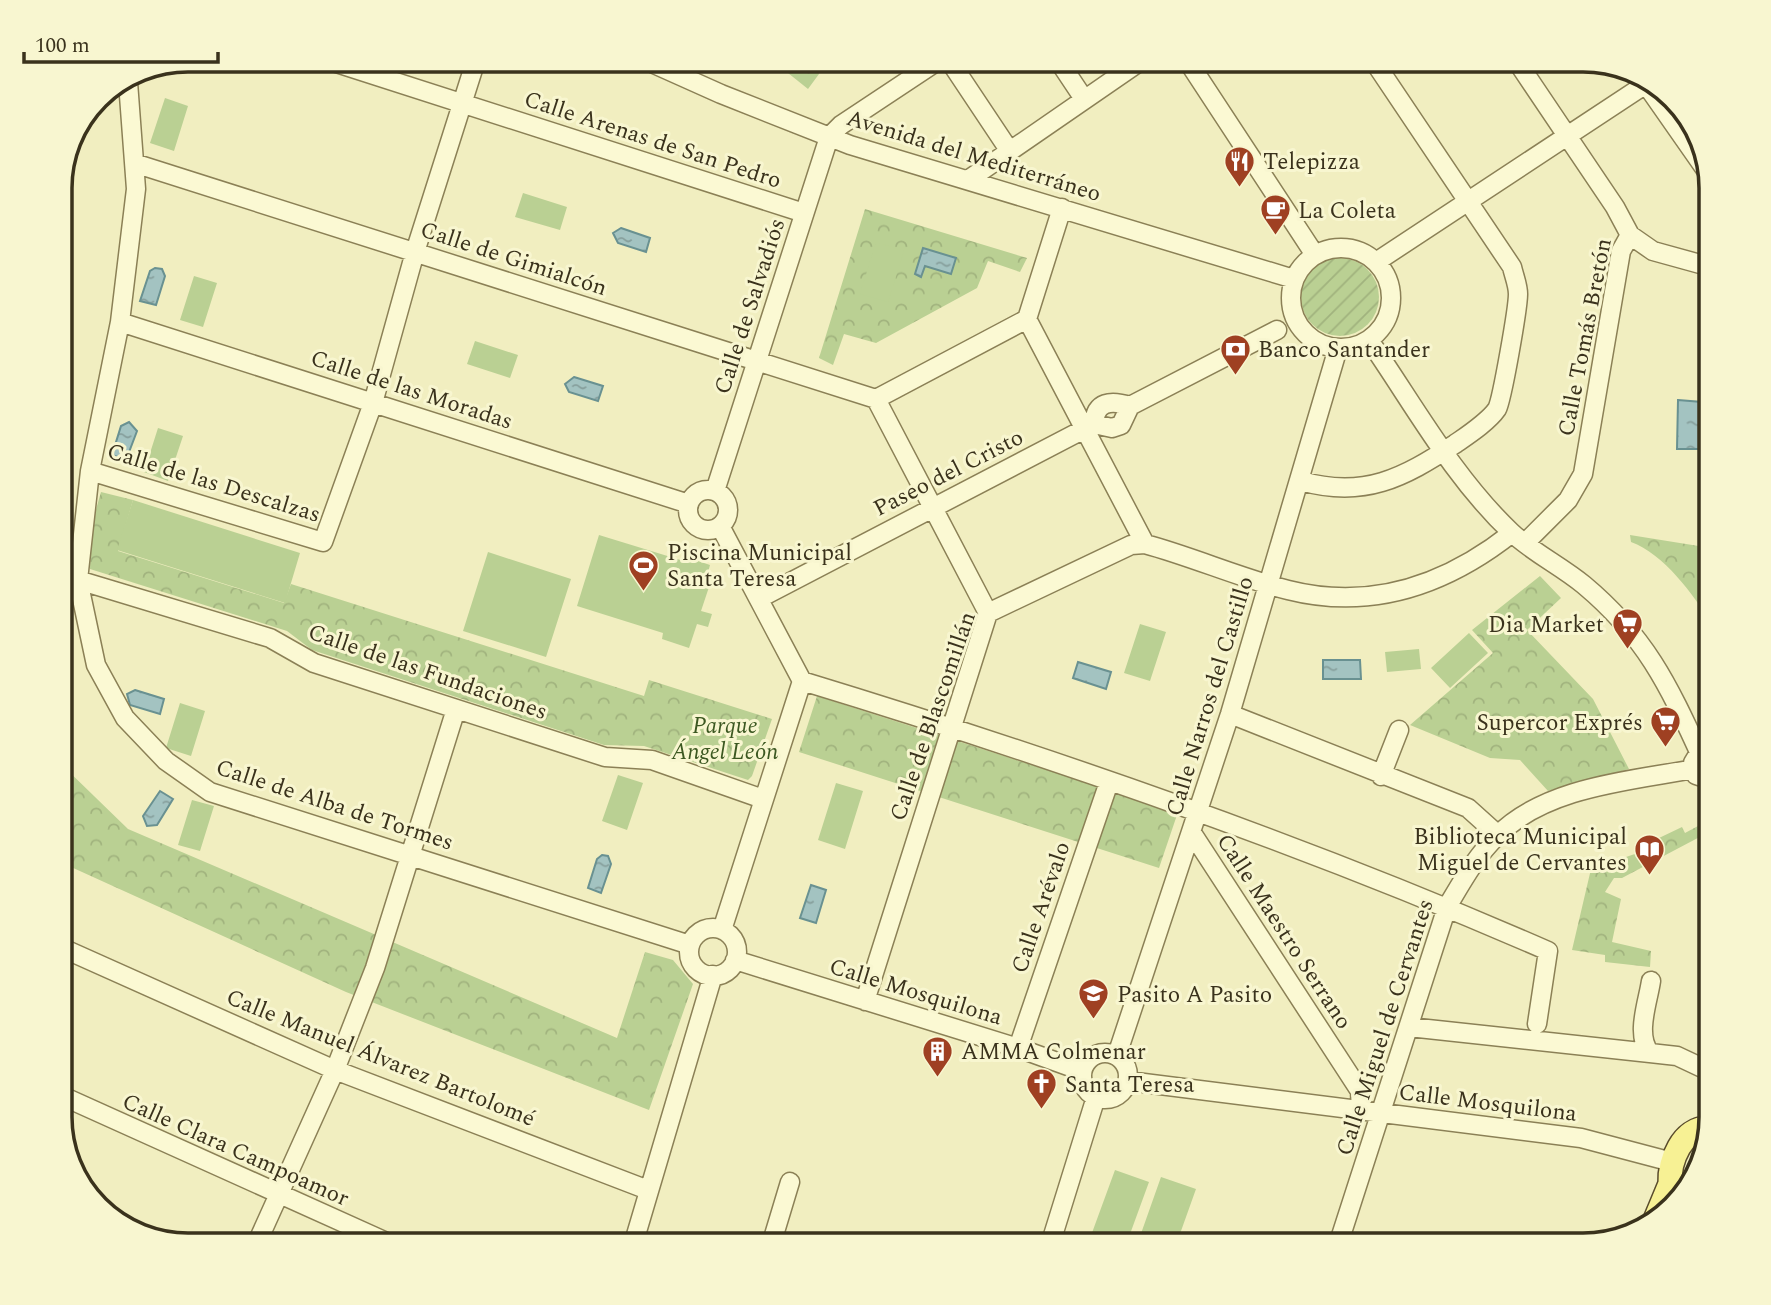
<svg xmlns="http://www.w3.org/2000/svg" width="1771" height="1305" font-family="Spectral,serif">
<defs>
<pattern id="park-crowns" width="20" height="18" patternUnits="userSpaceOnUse" patternTransform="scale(1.75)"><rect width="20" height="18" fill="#bad093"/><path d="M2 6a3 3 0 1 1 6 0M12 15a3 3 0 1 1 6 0" fill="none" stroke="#a1b37e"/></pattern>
<pattern id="garden-furrows" width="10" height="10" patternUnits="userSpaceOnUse" patternTransform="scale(1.75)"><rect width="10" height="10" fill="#bad093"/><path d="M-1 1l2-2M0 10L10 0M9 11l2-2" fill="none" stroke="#a1b37e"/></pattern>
<pattern id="water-ripples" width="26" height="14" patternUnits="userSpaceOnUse" patternTransform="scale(1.75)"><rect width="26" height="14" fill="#a3c3c1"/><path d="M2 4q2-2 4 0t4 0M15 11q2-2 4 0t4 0" fill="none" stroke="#869f9c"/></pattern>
</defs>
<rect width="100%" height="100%" fill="#f1eec0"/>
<path fill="url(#park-crowns)" d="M794 60H828L815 68 819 74 808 89 788 73 798 62Z
M865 209 1027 258 1020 272 988 261 977 288 876 343 844 334 833 365 819 358Z
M60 482 73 485 64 568H60Z
M101 492 133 500 118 551 284 603 291 584 644 696 649 680 772 719 752 776 748 780 644 746 604 745 312 650 287 631 90 569 91 527Z
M1630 535 1711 548V623C1693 594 1664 554 1631 542Z
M1540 576 1561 598 1527 630 1593 699 1629 769 1548 791 1520 760 1490 758 1410 725 1493 653 1472 630Z
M817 696 1178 812 1159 868 799 752Z
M60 763 128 829 617 1038 645 952 673 960 693 984 649 1110 346 992 60 862Z
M1711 819V831L1622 878H1614L1605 892 1621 899 1612 942 1651 951 1650 967 1605 962V955L1572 950 1591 869 1661 845 1659 838 1682 827 1685 833Z"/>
<path fill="url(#garden-furrows)" d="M1301 297a39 39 0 1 1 78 0a39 39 0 1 1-78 0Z"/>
<path fill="#bad093" d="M165 98 188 106 174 151 150 143Z
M523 193 567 207 560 230 515 217Z
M876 242 904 251 888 302 860 294Z
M194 276 217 283 203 327 180 320Z
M475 341 518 355 510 378 467 364Z
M158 428 183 436 168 481 144 472Z
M133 500 300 553 285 603 117 550Z
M599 535 687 562 689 558 710 565 707 576 712 578 701 611 712 614 708 627 697 624 689 648 662 639 663 633 577 606Z
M488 552 571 579 546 657 463 631Z
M1140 624 1166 632 1150 681 1124 673Z
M1469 633 1488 653 1450 688 1431 668Z
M1419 649 1421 669 1387 672 1385 652Z
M180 703 205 711 191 756 166 748Z
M618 775 643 783 627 830 602 821Z
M836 783 863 791 845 849 818 840Z
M192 800 214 806 200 851 178 845Z
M1115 1170 1149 1182 1126 1245H1101L1089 1241Z
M1161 1177 1196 1189 1176 1245H1148L1138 1242Z"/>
<path fill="url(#water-ripples)" stroke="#699191" stroke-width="2" d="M621 228 650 238 646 252 618 243 613 233Z
M923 248 956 258 951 274 925 266 921 277 915 274Z
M155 268 162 269 165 276 156 305 140 301 150 271Z
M574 377 603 386 598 401 569 392 565 384Z
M1678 400 1702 402 1700 449H1677Z
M129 422 137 431 126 460 112 455 121 426Z
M1323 660H1360L1361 679H1323Z
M1078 662 1111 672 1106 689 1073 678Z
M135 690 164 699 160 714 130 705 127 694Z
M160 791 173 799 157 825 147 826 143 816Z
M602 855 608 856 611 864 601 893 588 888 597 859Z
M811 885 826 890 816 923 800 918Z"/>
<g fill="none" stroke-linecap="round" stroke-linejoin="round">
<defs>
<path id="minor" d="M327 60 804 213
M645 60 721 94 850 145 1294 279
M949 60 1009 150
M1058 60 1084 99
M1187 60 1315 255
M1516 60 1615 207 1630 235 1653 251 1711 267
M1643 80 1708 173
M128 82 136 189 120 322 90 471 78 580 96 665 125 718 166 761 210 792 690 945
M137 164 876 399 988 613
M968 180 1142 60
M1291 298a50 50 0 1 1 100 0a50 50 0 1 1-100 0Z
M1376 262 1649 82
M1027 319 1145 544
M120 322 689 504
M1369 340C1414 405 1453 477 1511 532 1532 552 1561 566 1584 585 1645 636 1668 684 1700 754
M876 399 1027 319 1062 208
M1094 424C1095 401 1111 400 1130 406
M90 471 323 542 373 403 415 252 476 60
M1301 481C1364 499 1403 478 1455 444 1468 435 1488 422 1497 409 1502 400 1518 308 1518 294 1518 285 1514 276 1512 267L1373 60
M688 510a20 20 0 1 1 40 0a20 20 0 1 1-40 0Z
M715 491 829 137 841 125 939 60
M720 526 802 681 722 930
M1525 543 1568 500 1583 474 1621 251 1630 235
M78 580 270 638 314 663 605 757 652 760 763 799
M760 598 1094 424 1112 428 1121 425 1130 406 1277 330
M802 681C1055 758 1306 845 1548 951L1537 1024
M1230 714 1468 808 1498 835
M1696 758 1693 763 1696 775 1711 780
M1381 776 1399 730
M1192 833 1360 1091 1361 1111
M689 952a24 24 0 1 1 48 0a24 24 0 1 1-48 0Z
M60 947 335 1070 648 1190
M735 960 1018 1048 1082 1071
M1651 981C1648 1002 1635 1035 1650 1053L1677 1056 1711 1072
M865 1001 988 613 1131 545 1145 544C1193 557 1240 578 1288 590 1371 611 1446 585 1512 533
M1409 1027 1650 1053
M1018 1048 1109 782
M1082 1076a23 23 0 1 1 46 0a23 23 0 1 1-46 0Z
M1117 1055 1230 714 1338 348
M1128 1081 1581 1138 1672 1162
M60 1095 393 1245
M256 1245 335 1070 375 968 456 709
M633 1245 713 975
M771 1245 790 1182
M1050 1245 1096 1097
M1338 1245 1447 907C1462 882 1476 856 1497 836 1545 787 1629 781 1694 769"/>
<path id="major" d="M1686 1192H1679L1670 1184C1669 1161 1682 1128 1708 1128
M1655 1220 1670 1184"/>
</defs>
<use href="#minor" stroke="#8b8056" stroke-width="21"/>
<use href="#major" stroke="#594b2b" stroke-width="26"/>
<use href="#minor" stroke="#fbf9d3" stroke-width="18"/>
<use href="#major" stroke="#f7f194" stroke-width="23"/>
</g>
<defs>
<symbol id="restaurant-pin" viewBox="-11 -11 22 30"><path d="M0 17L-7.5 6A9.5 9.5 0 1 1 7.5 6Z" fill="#9f4022" stroke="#f8f6d0"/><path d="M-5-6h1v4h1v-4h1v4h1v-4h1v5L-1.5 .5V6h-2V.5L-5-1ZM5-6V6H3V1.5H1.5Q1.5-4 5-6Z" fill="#fff"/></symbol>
<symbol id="cafe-pin" viewBox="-11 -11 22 30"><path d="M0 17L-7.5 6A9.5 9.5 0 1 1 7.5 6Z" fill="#9f4022" stroke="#f8f6d0"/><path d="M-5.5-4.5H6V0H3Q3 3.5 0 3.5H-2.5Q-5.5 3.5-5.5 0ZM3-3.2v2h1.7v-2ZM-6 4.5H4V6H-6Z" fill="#fff"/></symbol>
<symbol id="bank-pin" viewBox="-11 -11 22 30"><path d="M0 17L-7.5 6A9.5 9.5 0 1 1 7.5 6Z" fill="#9f4022" stroke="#f8f6d0"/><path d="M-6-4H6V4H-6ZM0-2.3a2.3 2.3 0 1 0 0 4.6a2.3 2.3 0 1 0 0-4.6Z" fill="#fff"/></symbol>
<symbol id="stadium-pin" viewBox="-11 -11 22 30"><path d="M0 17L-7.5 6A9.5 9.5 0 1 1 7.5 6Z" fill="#9f4022" stroke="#f8f6d0"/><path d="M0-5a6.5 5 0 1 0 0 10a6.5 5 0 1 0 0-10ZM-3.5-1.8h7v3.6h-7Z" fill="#fff"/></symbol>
<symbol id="supermarket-pin" viewBox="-11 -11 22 30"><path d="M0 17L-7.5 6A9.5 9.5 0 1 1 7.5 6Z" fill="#9f4022" stroke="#f8f6d0"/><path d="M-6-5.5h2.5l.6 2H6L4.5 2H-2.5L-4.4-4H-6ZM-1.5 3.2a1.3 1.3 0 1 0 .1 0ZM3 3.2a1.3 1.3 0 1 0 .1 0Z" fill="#fff"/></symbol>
<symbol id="library-pin" viewBox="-11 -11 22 30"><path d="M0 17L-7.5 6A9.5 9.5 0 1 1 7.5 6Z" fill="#9f4022" stroke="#f8f6d0"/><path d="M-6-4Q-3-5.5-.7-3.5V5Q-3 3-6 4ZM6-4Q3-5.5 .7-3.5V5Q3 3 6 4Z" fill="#fff"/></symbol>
<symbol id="school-pin" viewBox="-11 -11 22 30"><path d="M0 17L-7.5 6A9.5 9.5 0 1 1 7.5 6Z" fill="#9f4022" stroke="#f8f6d0"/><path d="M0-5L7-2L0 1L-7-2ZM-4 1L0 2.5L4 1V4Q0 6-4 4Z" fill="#fff"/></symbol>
<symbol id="building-pin" viewBox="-11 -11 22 30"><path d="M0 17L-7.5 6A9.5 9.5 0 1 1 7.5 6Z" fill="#9f4022" stroke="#f8f6d0"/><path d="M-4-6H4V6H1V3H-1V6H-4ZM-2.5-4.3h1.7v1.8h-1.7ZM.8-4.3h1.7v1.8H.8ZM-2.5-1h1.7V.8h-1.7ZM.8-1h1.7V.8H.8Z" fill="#fff"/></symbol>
<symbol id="church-pin" viewBox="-11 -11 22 30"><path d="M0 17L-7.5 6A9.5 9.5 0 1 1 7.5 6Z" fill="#9f4022" stroke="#f8f6d0"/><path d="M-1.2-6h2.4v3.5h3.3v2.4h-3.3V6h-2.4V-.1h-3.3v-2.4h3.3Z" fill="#fff"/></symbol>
</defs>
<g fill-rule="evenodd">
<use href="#restaurant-pin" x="1222" y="144" width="35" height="47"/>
<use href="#cafe-pin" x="1258" y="192" width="35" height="47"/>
<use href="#bank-pin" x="1218" y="332" width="35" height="47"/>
<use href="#stadium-pin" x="626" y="548" width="35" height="47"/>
<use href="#supermarket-pin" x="1610" y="606" width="35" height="47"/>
<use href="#supermarket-pin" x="1648" y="704" width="35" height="47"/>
<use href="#library-pin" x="1632" y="832" width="35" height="47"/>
<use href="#school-pin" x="1076" y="976" width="35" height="47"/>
<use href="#building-pin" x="920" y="1034" width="35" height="47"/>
<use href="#church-pin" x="1024" y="1066" width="35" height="47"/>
</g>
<g text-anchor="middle" stroke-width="6" stroke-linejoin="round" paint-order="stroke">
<g font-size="23" fill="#3a321c" stroke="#f8f6d0">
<text transform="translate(653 139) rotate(18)" y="8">Calle Arenas de San Pedro</text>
<text transform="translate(974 155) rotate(17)" y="8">Avenida del Mediterráneo</text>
<text transform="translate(514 258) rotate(18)" y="8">Calle de Gimialcón</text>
<text transform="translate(749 306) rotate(-72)" y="8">Calle de Salvadiós</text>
<text transform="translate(1584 337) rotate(-79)" y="8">Calle Tomás Bretón</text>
<text transform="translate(412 389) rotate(18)" y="8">Calle de las Moradas</text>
<text transform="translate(948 472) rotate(-27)" y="8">Paseo del Cristo</text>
<text transform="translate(214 482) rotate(17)" y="8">Calle de las Descalzas</text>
<text transform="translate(428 671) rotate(19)" y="8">Calle de las Fundaciones</text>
<text transform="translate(1209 696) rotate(-73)" y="8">Calle Narros del Castillo</text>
<text transform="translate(932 716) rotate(-71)" y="8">Calle de Blascomillán</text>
<text transform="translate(335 804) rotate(18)" y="8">Calle de Alba de Tormes</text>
<text transform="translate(1040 907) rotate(-71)" y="8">Calle Arévalo</text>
<text transform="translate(1285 931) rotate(57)" y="8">Calle Maestro Serrano</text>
<text transform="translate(916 991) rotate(17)" y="8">Calle Mosquilona</text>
<text transform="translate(1384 1027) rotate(-72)" y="8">Calle Miguel de Cervantes</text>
<text transform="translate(381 1057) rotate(22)" y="8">Calle Manuel Álvarez Bartolomé</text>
<text transform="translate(1488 1102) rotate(7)" y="8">Calle Mosquilona</text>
<text transform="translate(236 1149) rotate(24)" y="8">Calle Clara Campoamor</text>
</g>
<g font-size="23" fill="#3a321c" stroke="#f8f6d0" text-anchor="start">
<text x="1263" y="169">Telepizza</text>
<text x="1298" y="218">La Coleta</text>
<text x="1258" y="357">Banco Santander</text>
<text x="667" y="560">Piscina Municipal<tspan x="667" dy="26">Santa Teresa</tspan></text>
<text x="1604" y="632" text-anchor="end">Dia Market</text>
<text x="1643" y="730" text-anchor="end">Supercor Exprés</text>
<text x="1627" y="844" text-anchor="end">Biblioteca Municipal<tspan x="1627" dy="26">Miguel de Cervantes</tspan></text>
<text x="1117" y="1002">Pasito A Pasito</text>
<text x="961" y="1059">AMMA Colmenar</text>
<text x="1065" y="1092">Santa Teresa</text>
</g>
<g font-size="23" font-style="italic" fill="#3c5821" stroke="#f8f6d0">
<text x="725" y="733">Parque<tspan x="725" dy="26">Ángel León</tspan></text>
</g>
</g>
<path d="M0 0H1771V1305H0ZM188 72H1583A116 116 0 0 1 1699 188V1117A116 116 0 0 1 1583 1233H188A116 116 0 0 1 72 1117V188A116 116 0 0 1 188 72Z" fill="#f8f6d0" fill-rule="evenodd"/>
<path fill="none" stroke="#3a321c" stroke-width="3.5" d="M188 72H1583A116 116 0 0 1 1699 188V1117A116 116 0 0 1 1583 1233H188A116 116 0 0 1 72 1117V188A116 116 0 0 1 188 72Z"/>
<path d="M24 52v10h194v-10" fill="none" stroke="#3a321c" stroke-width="3.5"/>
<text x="35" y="52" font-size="21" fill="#3a321c" stroke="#f8f6d0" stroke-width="5" paint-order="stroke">100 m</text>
</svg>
